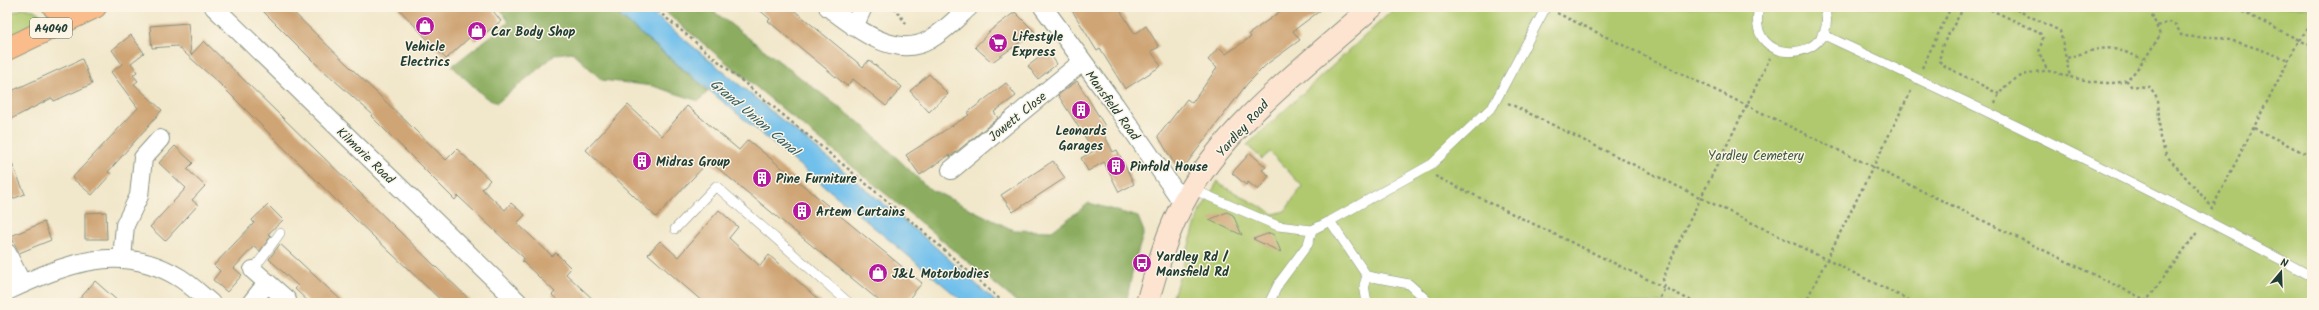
<svg xmlns="http://www.w3.org/2000/svg" width="2319" height="310" font-family="Kalam,sans-serif">
<rect width="100%" height="100%" fill="#fcf5e5"/>
<filter id="ink" filterUnits="userSpaceOnUse"><feTurbulence type="fractalNoise" baseFrequency=".025" numOctaves="2"/><feDisplacementMap in="SourceGraphic" scale="8" xChannelSelector="R" yChannelSelector="G"/><feConvolveMatrix kernelMatrix="1 2 1 2 8 2 1 2 1" color-interpolation-filters="sRGB"/></filter>
<filter id="wash" filterUnits="userSpaceOnUse"><feTurbulence type="fractalNoise" baseFrequency=".012" numOctaves="4" result="noise"/><feDisplacementMap in="SourceGraphic" scale="16" xChannelSelector="R" yChannelSelector="G"/><feGaussianBlur stdDeviation="0.9" result="paint"/><feColorMatrix in="noise" values="0 0 0 0 0 0 0 0 0 0 0 0 0 0 0 0 0 1.4 0 .05"/><feComposite in="paint" operator="in"/></filter>
<g filter="url(#wash)">
<rect width="100%" height="100%" fill="#f1e7cb"/>
<path fill="#b0c96e" stroke="#688351" d="M1396 7H2312V303H1171L1199 213 1218 181 1221 185 1274 214 1285 211 1302 186 1270 152 1262 159 1247 145Z
M23 8 34 10 40 14 41 24 7 41V15Z"/>
<path fill="#8cad61" stroke="#56754a" d="M499 7H609L708 91 699 101 653 86 602 80 572 52 556 54 497 103 485 97 452 66 509 22Z
M659 7H708L865 127 928 188 1013 230 1052 231 1089 203 1138 217 1144 232 1134 264 1126 303H1018Z"/>
<path fill="#71c0ec" stroke="#487e90" d="M609 7H645L931 243 997 303H965Z"/>
<g id="blocks">
<path fill="#cfa576" d="M259 7H288L446 160 457 149 490 180 482 189 505 210 511 203 525 215 517 223 552 256 556 253 571 268 566 274 597 303H561L552 295 555 292 522 261 524 258 458 196 455 200 371 116 372 114 314 62Z
M397 7H490L501 21 475 41 471 36 446 59Z
M756 7H790L863 67 869 60 902 87 886 106 853 79 847 86 768 21 770 19Z
M1070 7H1118L1135 34 1146 26 1159 47 1151 51 1161 66 1125 89 1100 49 1097 51Z
M1286 7H1325L1293 31 1300 40 1267 64 1247 84 1184 167 1175 165 1158 136 1187 99 1192 103 1217 68 1208 60 1219 47 1226 54 1251 37 1249 34Z
M1015 12 1035 32 992 62 975 47 991 30Z
M188 23 191 55 204 41 473 303H444L355 219 220 84 177 46 152 48 150 26Z
M131 35 144 53 131 63 137 72 133 75 138 81 134 84 162 110 108 172 111 174 92 195 72 178 138 108 111 72 122 64 112 50Z
M1048 51 1057 64 1038 79 1028 66Z
M82 59 92 84 54 101 52 98 7 121V93Z
M929 74 948 94 929 112 910 91Z
M1077 81 1105 126 1101 129 1113 152 1117 150 1134 184 1119 192 1104 162 1088 171 1081 158 1094 151 1058 95Z
M1006 83 1016 96 994 112 998 118 950 157 949 155 920 175 906 155 969 115 967 113Z
M628 105 662 136 687 106 739 150 748 140 922 283 905 303H882L709 161 656 217 586 150Z
M175 146 193 163 187 169 205 186 192 200 198 205 165 241 150 227 186 188 159 163Z
M7 152 25 194 7 201Z
M1250 153 1266 167 1262 170 1269 176 1258 190 1248 182 1246 185 1232 173Z
M1053 161 1065 178 1013 212 1001 195Z
M268 205 283 220 268 234 271 236 260 251 254 246 234 268 242 275 227 292 213 280 220 271 214 265 254 223 252 220Z
M719 210 738 227 729 238 742 250 760 266 769 255 822 303H704L648 254 660 241 678 257Z
M106 212 107 239H85V213Z
M1227 212 1233 215 1242 235 1209 220Z
M44 222 51 240 19 253 11 236Z
M1270 233 1274 235 1281 252 1253 239Z
M280 244 300 262 344 303H310L295 289 298 286 269 259Z
M95 281 120 303H76Z"/>
</g>
</g>
<g filter="url(#ink)">
<use href="#blocks" fill-opacity="0" stroke="#889280" stroke-width="1"/>
<g fill="none" stroke-linecap="round" stroke-linejoin="round">
<defs>
<path id="lane" d="M1759 7C1744 71 1843 62 1824 7
M1822 34C1987 111 2151 189 2311 276L2312 279
M1192 189 1278 226 1312 230 1330 221 1432 164 1493 106 1546 7
M1330 221 1367 276 1409 284 1430 303
M675 229 716 186 849 303
M253 270 280 233
M1367 276 1364 285 1367 303
M1269 303 1279 283 1308 244 1312 230"/>
<path id="street" d="M214 7 519 303
M828 7C854 27 895 60 929 40 944 32 957 18 969 7
M1043 7 1115 105 1183 203
M854 27 863 7
M951 170 1082 62
M7 253 22 284
M122 259 125 225 139 196 143 158 160 139
M253 270 287 300
M7 291C66 264 120 241 180 278 191 285 201 295 211 303
M251 303 267 283"/>
<path id="secondary" d="M1147 303C1157 269 1166 235 1183 203 1225 125 1307 65 1372 7"/>
<path id="primary" d="M54 7H62
M7 49 95 7"/>
</defs>
<use href="#lane" stroke="#889280" stroke-width="10"/>
<use href="#street" stroke="#889280" stroke-width="20"/>
<use href="#secondary" stroke="#889280" stroke-width="24"/>
<use href="#primary" stroke="#889280" stroke-width="24"/>
<path stroke="#889280" stroke-width="2.5" stroke-dasharray="3 3" stroke-linecap="butt" d="M653 7 917 226 1004 303
M894 7 907 25
M1964 7 1943 44 1939 61 1946 67 1999 94
M1985 7 2039 32 2043 38 2039 52 2047 70
M2011 7 2060 31 2070 77C2084 80 2113 87 2126 80 2136 74 2154 45 2160 35L2149 7
M1557 13 2152 303
M2312 24 2299 40 2312 46
M2157 26 2170 22 2176 25 2181 35C2194 39 2208 35 2221 38 2244 43 2267 52 2289 60
M2067 58C2105 47 2105 43 2143 59
M1922 68 1951 7
M2126 80 2131 86 2150 87 2158 99 2160 138 2166 155 2212 207
M1508 103 1915 303
M1995 103C2002 82 2025 71 2046 71 2053 71 2063 75 2070 77
M2254 128 2312 157
M1435 176 1696 303
M2211 210 2299 40 2233 7
M1087 303H1099
M1657 303 1665 288 1663 279 1676 248 1770 58
M1805 303 1912 89
M2145 303 2198 231"/>
<use href="#lane" stroke="#fff" stroke-width="9"/>
<use href="#street" stroke="#fff" stroke-width="18"/>
<use href="#secondary" stroke="#fde4d1" stroke-width="22"/>
<use href="#primary" stroke="#fabc8b" stroke-width="22"/>
</g>
</g>
<defs>
<symbol id="shop-disc" viewBox="-11 -11 22 22"><circle r="9.5" fill="#b5179e" stroke="#fcf5e5"/><path d="M-5-2.5h2.3a2.7 3.5 0 0 1 5.4 0H5L5.5 6h-11ZM-1.5-2.5h3a1.5 2.3 0 0 0-3 0Z" fill="#fff"/></symbol>
<symbol id="supermarket-disc" viewBox="-11 -11 22 22"><circle r="9.5" fill="#b5179e" stroke="#fcf5e5"/><path d="M-6-5.5h2.5l.6 2H6L4.5 2H-2.5L-4.4-4H-6ZM-1.5 3.2a1.3 1.3 0 1 0 .1 0ZM3 3.2a1.3 1.3 0 1 0 .1 0Z" fill="#fff"/></symbol>
<symbol id="building-disc" viewBox="-11 -11 22 22"><circle r="9.5" fill="#b5179e" stroke="#fcf5e5"/><path d="M-4-6H4V6H1V3H-1V6H-4ZM-2.5-4.3h1.7v1.8h-1.7ZM.8-4.3h1.7v1.8H.8ZM-2.5-1h1.7V.8h-1.7ZM.8-1h1.7V.8H.8Z" fill="#fff"/></symbol>
<symbol id="bus-disc" viewBox="-11 -11 22 22"><circle r="9.5" fill="#b5179e" stroke="#fcf5e5"/><path d="M-5-6H5V4H4V6H2V4H-2V6H-4V4H-5ZM-3.5-4V0h7V-4ZM-3.5 1.2v1.5H-2V1.2ZM2 1.2v1.5H3.5V1.2Z" fill="#fff"/></symbol>
</defs>
<g fill-rule="evenodd">
<use href="#shop-disc" x="414" y="15" width="22" height="22"/>
<use href="#shop-disc" x="466" y="20" width="22" height="22"/>
<use href="#supermarket-disc" x="987" y="32" width="22" height="22"/>
<use href="#building-disc" x="1070" y="99" width="22" height="22"/>
<use href="#building-disc" x="631" y="150" width="22" height="22"/>
<use href="#building-disc" x="1105" y="155" width="22" height="22"/>
<use href="#building-disc" x="751" y="167" width="22" height="22"/>
<use href="#building-disc" x="791" y="200" width="22" height="22"/>
<use href="#bus-disc" x="1131" y="252" width="22" height="22"/>
<use href="#shop-disc" x="867" y="262" width="22" height="22"/>
</g>
<g text-anchor="middle" stroke-width="3" stroke-linejoin="round" paint-order="stroke">
<rect fill="#fcf5e5" stroke="#617469" stroke-width="1" x="30" y="18" width="42" height="20" rx="3"/>
<g font-size="12" font-weight="bold" fill="#1f3d34">
<text x="51" y="32">A4040</text>
</g>
<g font-size="13" font-weight="bold" fill="#1f3d34" stroke="#fcf5e5" text-anchor="start">
<text x="491" y="36">Car Body Shop</text>
<text x="1012" y="41">Lifestyle<tspan x="1012" dy="15">Express</tspan></text>
<text x="425" y="51" text-anchor="middle">Vehicle<tspan x="425" dy="15">Electrics</tspan></text>
<text x="1081" y="135" text-anchor="middle">Leonards<tspan x="1081" dy="15">Garages</tspan></text>
<text x="656" y="166">Midras Group</text>
<text x="1130" y="171">Pinfold House</text>
<text x="776" y="183">Pine Furniture</text>
<text x="816" y="216">Artem Curtains</text>
<text x="1156" y="261">Yardley Rd /<tspan x="1156" dy="15">Mansfield Rd</tspan></text>
<text x="892" y="278">J&amp;L Motorbodies</text>
</g>
<g font-size="13" fill="#1f3d34" stroke="#fcf5e5">
<text transform="translate(1113 105) rotate(54)" y="5">Mansfield Road</text>
<text transform="translate(1017 116) rotate(-39)" y="5">Jowett Close</text>
<text transform="translate(1242 128) rotate(-48)" y="5">Yardley Road</text>
<text transform="translate(366 155) rotate(44)" y="5">Kilmorie Road</text>
</g>
<g font-size="13" fill="#3c5940" stroke="#fcf5e5">
<text x="1756" y="160">Yardley Cemetery</text>
</g>
<g font-size="14" font-style="italic" fill="#345e62" stroke="#fcf5e5">
<text transform="translate(755 117) rotate(40)" y="5">Grand Union Canal</text>
</g>
</g>
<rect width="2319" height="310" fill="none" stroke="#fcf5e5" stroke-width="24"/>
<g transform="translate(2281 272) rotate(19)" stroke="#fcf5e5" stroke-width="3" paint-order="stroke">
<path d="M0-3L7 15L0 10L-7 15Z" fill="#1f3d34"/>
<text y="-6" font-size="11" font-weight="bold" text-anchor="middle" fill="#1f3d34">N</text>
</g>
</svg>
